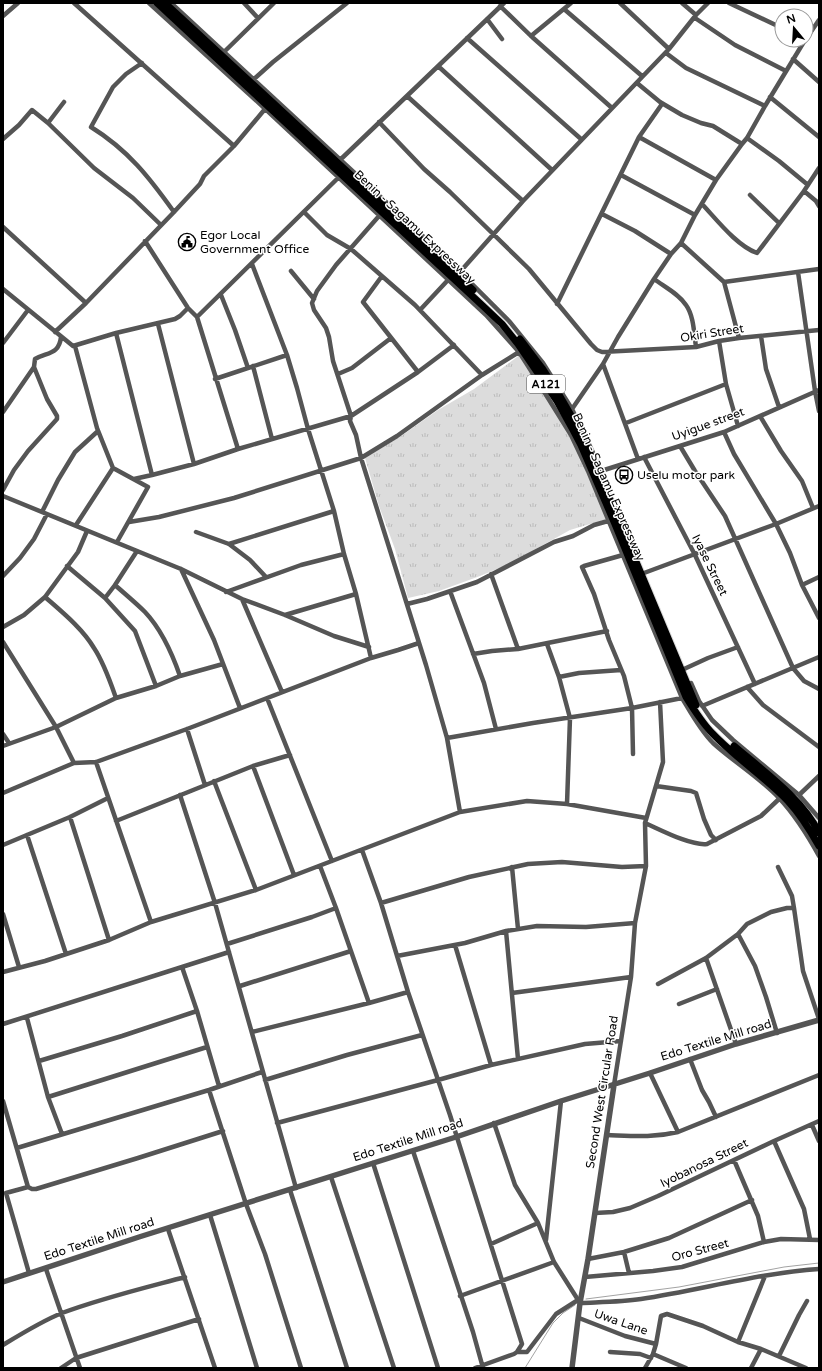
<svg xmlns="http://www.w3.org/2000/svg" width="822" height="1371" font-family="'Varela Round',sans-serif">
<defs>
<pattern id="grass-tufts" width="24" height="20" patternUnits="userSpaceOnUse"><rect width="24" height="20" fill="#dcdcdc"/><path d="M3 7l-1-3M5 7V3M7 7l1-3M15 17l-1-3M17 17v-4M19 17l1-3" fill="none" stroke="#bbb"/></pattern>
</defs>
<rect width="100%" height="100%" fill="#fff"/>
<path fill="url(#grass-tufts)" d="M521 354 553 400 587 463 610 518 570 530 509 564 480 576 439 591 408 598 395 549 379 506 365 458 404 434 438 410 474 389Z"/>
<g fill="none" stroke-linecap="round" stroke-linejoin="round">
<path stroke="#a3a3a3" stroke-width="1" d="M586 1299 679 1287 784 1267 819 1263
M525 1368 553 1323 563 1313 575 1305"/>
<defs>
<path id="trunk" d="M157 3 483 306 502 324 518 344 557 401 572 428 581 445 615 524 686 697C694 710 702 723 713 734 736 758 765 777 788 801 801 815 810 830 819 846
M165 3 433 251 473 290
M520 339 542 368 558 393 576 424 601 478 696 705
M734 746C762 770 803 799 819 833"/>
</defs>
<use href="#trunk" stroke="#dbdbdb" stroke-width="9"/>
<path stroke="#555" stroke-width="4.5" d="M74 3 234 146
M149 3 260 104 486 315 519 352 528 366 571 435 588 471 682 698C691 713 700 730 713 743 734 762 759 777 779 798 795 815 808 836 819 856
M171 3 440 252 509 321 543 363 572 409 599 465
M244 3 258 18
M620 3 669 49
M682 3 696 15
M729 3 782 28
M500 6 531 36 612 108
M564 9 642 76
M3 16 18 3
M695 18 735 45 786 71
M487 19 502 39
M531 36 571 3
M467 38 581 139
M806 39 819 20
M224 52 274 3
M666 53 686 68 765 106
M793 59 819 82
M142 63 126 74 113 87 91 127C128 150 149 177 174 212
M438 66 552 170
M254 79 273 62 347 3
M637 83 660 102 682 115 701 123 713 126 742 144
M407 96 523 201
M770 97 819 137
M379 122 424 169 450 192 529 269 591 344 597 350 602 352 696 347 719 341 739 338 819 330
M48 123 64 102
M639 137 716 180
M747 138 779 161 808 185
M3 139 19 125 32 110 48 123 94 168 133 198 161 225
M340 160 504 3
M621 175 695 215
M804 191 816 201 819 206
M750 195 779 223
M702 204C717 220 737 246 757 253L804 191 819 168
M304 212 327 235 351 249 415 305 482 375
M602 214 635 231 671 254
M379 216 336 265 317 291 312 303 314 310 326 328 329 337 333 361 351 416 350 421 356 435 361 458 426 665 447 738 460 812
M3 227 86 303
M145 241 188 308 197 317 238 449 194 464 152 475
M681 243 724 282 739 338
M252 264 287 355 297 388 308 429 334 511 344 554 356 594 371 658
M291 271 314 299
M798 272 815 391 819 411
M459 273 523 201 669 49 696 15 708 3
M382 276 363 302 418 372
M654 279C665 287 679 294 686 305 694 316 694 334 696 347
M724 282 819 269
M3 289 73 346 116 333 175 319 180 316 188 308
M221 295 235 330 248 368
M557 304 639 137 662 104
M420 310 448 280
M197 317 338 178
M158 324 194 464
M55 332 86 303 174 212 200 184 204 176 234 146 265 109
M116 333 152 475 134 479
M761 336 766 369 779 407
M719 341 726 384 738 426
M3 343 28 310
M75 346 97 428 113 468 76 525
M603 364 638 459
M253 366 272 439
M338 374 352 368 391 338
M215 379 287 355
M572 409 603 364 618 337 654 279 671 254 681 243 695 215 716 180 742 144 747 138 765 106 805 40
M3 412 34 367
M760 416 781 451 802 481 813 508
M626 423 726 384
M724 432 734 454 776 524 790 553 802 585 819 618
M680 446 695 471 725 516 793 668 804 681 819 689
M238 449 351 416 418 372 454 345
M644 457 695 555 755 684
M113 468 148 487 117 542
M601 471 724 432 819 390
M3 490 14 470 28 451 57 419V416L47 399 34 367 35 359C47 352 59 355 61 337
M3 496 181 569 242 599 285 615 334 636 369 647
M42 512 58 480 75 452 98 431
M129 522 159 517 234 498 361 458 397 436 482 375 519 352
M196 532 229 544 250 560 266 577
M229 544 334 511
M623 555 584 566 582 567 594 594 609 640 624 676 632 708 633 754
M67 566 105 598 135 631 156 686
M181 569 214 640 240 708
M644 573 776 524 819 506
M491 574 518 649
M3 576 20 558 34 539 47 514
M115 585 137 551
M802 585 819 577
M450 591 484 683 496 729
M226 592 301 565 344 554
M45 597C62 612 82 628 94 648 104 663 110 681 116 698
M105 598 115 585C125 594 136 603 145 612 162 630 172 653 180 676
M242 599 282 692
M407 604 427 599 477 582 554 542 573 536 594 525 608 521
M285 615 356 594
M3 627 24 615 45 597 78 552 87 531
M3 642 56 727 74 763
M547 644 559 677 570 718 567 804
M473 654 492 651 518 649 607 631
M684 669 708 658 738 647
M559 677 579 673 621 670
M691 683 699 701 712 720 733 740 799 795 819 818
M747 687 763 705 819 747
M267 698 332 861
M702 706 819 657
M187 729 205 785
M3 734 9 743
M447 738 533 723 632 708 682 698
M3 746 56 727 116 698 156 686 180 676 223 664
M96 762 151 922
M253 766 294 875
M214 781 256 890
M656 786 691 791 696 793 704 819 711 835 716 840
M3 793 74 763 96 762 187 729 371 658 398 650 419 643
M180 795 215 903 296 1188
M799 795 819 776
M70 817 109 940
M116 821 253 766 290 755
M645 823C661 830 691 846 707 844L761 816 779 799
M27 835 66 954
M3 845 70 817 108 798
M362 850 381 903 408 992 450 1115 522 1344 517 1352 514 1354 475 1368
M320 866 336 908
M512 867 518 929
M778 867 792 896 794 908
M381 903 469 877 528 864 562 862 622 867 646 866
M3 914 19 967
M506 931 518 1059
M738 934 755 966 766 997 777 1033
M227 944 312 917 336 908 369 1003
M455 945 491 1065
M397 956 465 943 506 931 537 926 586 927 635 923
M706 958 736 1044
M182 967 197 1011 219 1086
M3 972 45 961 109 940 151 922 256 890 460 812 527 801 567 804 646 818
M658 984 706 958 738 934 747 924 771 912 787 908H794L803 971 819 1019
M240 986 351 951
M512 993 631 977
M679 1004 717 989
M27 1018 48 1097 62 1134
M3 1024 229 952
M252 1032 369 1003 408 992
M690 1059 702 1090 709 1102 716 1117
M39 1061 122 1036 197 1011
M650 1073 678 1132
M265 1080 347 1055 422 1035
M614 1085 631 977 635 923 646 866 645 823 663 762 660 702
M209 1090 246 1204 265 1254 301 1368
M48 1097 207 1047
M3 1101 28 1187 6 1193 29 1273
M277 1123 438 1080 491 1065 585 1044 621 1041
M494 1123 515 1185 538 1223 554 1262 580 1303C601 1302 621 1302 641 1299 701 1290 759 1273 819 1269
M812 1125 819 1141
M607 1135C633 1136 653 1138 678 1132L819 1075
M774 1141 804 1209 810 1239
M17 1148 209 1090 262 1072
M413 1151 473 1332 483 1368
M734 1160 758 1216 764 1242
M373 1163 438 1368
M331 1177 394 1368
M28 1187 32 1189H36L138 1158 223 1131
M290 1190 347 1368
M595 1213 613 1212 630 1208 658 1196 774 1141 819 1121
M210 1215 257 1368
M168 1229 215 1368
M546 1240 561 1101
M491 1244 538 1223
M624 1252 629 1273
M588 1259 624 1252 669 1238 752 1200
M46 1269 80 1368
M585 1277 653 1271 682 1267 764 1242 781 1239 819 1240
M460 1296 554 1262
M579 1318 625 1336 656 1344
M738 1342 765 1276
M3 1345C21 1334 42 1321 62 1313 102 1298 144 1288 185 1277
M517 1352H527L556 1314 578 1300
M610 1352 640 1354 651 1358
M653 1354 656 1344 661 1316 667 1314 703 1326 738 1342 761 1349 806 1368
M779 1356 799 1315 807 1301
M61 1368 76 1358 199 1319
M645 1368 653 1354 686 1368
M751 1368 761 1349"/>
<path stroke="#555" stroke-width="5.5" d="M3 1282 139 1237 456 1137 561 1101 650 1073 736 1044 819 1020
M572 1368 580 1303 588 1259 614 1085"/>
<use href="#trunk" stroke="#000" stroke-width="7"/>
</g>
<defs>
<symbol id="civic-ring" viewBox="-11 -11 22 22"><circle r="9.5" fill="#fff" stroke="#000" stroke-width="1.5"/><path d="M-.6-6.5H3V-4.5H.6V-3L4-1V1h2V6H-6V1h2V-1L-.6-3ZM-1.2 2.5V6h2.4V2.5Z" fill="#000"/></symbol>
<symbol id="bus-ring" viewBox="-11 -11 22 22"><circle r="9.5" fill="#fff" stroke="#000" stroke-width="1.5"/><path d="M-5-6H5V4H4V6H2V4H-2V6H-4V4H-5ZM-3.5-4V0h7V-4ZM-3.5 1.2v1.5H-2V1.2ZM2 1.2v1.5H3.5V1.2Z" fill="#000"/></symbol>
</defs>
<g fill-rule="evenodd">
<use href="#civic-ring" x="177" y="232" width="20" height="20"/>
<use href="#bus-ring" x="614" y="465" width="20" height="20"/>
</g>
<g text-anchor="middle" stroke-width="3" stroke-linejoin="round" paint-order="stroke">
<rect fill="#fff" stroke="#4c4c4c" stroke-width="1" x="527" y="375" width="38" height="18" rx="3"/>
<g font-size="11" font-weight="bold" fill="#000">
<text x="546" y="388">A121</text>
</g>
<g font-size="12" fill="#000" stroke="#fff">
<text transform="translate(415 227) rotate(43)" y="4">Benin - Sagamu Expressway</text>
<text transform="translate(712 333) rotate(-9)" y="4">Okiri Street</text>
<text transform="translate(708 424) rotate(-20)" y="4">Uyigue street</text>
<text transform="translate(609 487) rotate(66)" y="4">Benin - Sagamu Expressway</text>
<text transform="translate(710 565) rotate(64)" y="4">Iyase Street</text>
<text transform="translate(716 1040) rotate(-17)" y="4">Edo Textile Mill road</text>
<text transform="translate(602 1092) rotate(-81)" y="4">Second West Circular Road</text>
<text transform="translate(408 1140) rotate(-18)" y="4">Edo Textile Mill road</text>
<text transform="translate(704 1163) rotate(-26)" y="4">Iyobanosa Street</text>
<text transform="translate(99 1239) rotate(-18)" y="4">Edo Textile Mill road</text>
<text transform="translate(700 1250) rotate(-15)" y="4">Oro Street</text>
<text transform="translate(621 1322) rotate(19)" y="4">Uwa Lane</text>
</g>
<g font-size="12" fill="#000" stroke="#fff" text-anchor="start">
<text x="200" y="239">Egor Local<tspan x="200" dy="14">Government Office</tspan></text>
<text x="637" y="479">Uselu motor park</text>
</g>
</g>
<rect width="822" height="1371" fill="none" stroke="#000000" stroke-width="8"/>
<g transform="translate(794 28) rotate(342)"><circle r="19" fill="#ffffff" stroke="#999999"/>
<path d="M0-3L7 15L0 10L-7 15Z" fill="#000000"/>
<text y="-6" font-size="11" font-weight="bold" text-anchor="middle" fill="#000000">N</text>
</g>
</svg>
